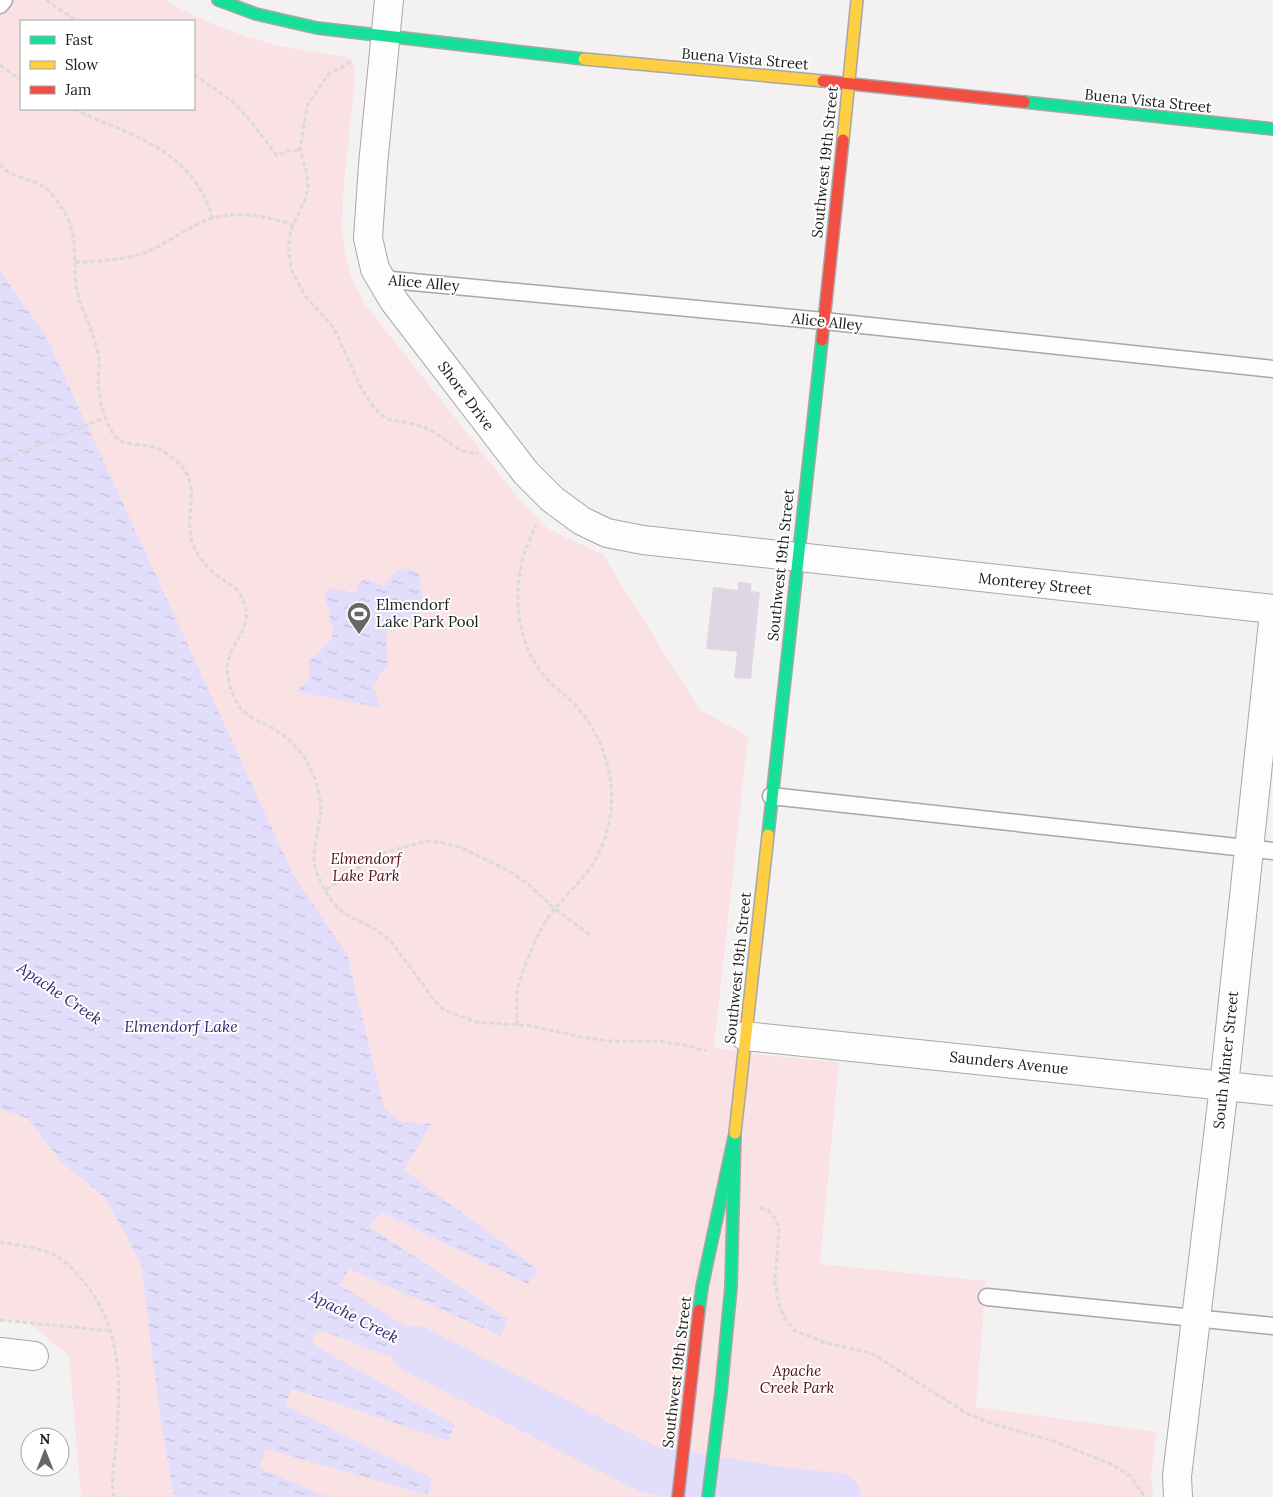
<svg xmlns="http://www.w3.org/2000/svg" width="1273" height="1497" font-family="Lora,serif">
<defs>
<pattern id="water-ripples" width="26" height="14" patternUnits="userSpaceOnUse" patternTransform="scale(1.25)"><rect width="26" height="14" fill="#e2ddfa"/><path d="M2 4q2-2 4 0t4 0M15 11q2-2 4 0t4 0" fill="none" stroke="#c1bdd6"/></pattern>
</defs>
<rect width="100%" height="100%" fill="#f4f1f3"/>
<path fill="#fae2e4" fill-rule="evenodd" d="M0 0H165C197 20 253 41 290 48 309 52 328 54 347 57L352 60 356 68 344 184 342 225 345 253 350 273 364 303 519 499 548 529 604 555 613 571 700 710 748 736 714 1048 774 1056 839 1062 820 1264 986 1281 976 1407 1156 1432 1151 1480 1154 1497H81L69 1356 28 1322 0 1318ZM21 21H194V109H21Z"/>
<path fill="url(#water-ripples)" d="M0 271 46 336 294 876 347 954 384 1108 401 1122 431 1124 404 1170 538 1269 528 1284 381 1212 370 1227 508 1319 501 1336 349 1269 339 1285 479 1371 471 1388 318 1329 311 1343 455 1425 448 1441 293 1389 284 1405 433 1479 427 1495 266 1449 259 1468 328 1497H174L161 1422 141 1264 105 1197 64 1165 27 1118 0 1109Z
M408 568 419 573 423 609 420 615 396 622 387 629C385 642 388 653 388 666L379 676 373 686 381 708 296 691 309 679V661L330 641 334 629 329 621 330 614 324 596 329 589C340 587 345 593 356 593L358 584 365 579 373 581 384 586 396 571Z"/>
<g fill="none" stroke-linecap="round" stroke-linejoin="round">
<path stroke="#e2ddfa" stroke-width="48" d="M416 1350 648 1469 784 1492 837 1497"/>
</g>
<path fill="#dfd6e3" d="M738 582 751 583V591L760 592 751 679 734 678 737 652 706 649 713 587 738 590Z"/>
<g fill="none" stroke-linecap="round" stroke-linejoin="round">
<defs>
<path id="lane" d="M0 5 4 0
M381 279 824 321 1273 369
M771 796 1273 851
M987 1297 1273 1326"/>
<path id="street" d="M389 0 373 165 368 238 375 269 394 301 526 473 552 499 582 521 607 533 643 540 1273 609
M745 1036 1273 1091
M0 1352 34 1356
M1178 1497 1177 1476 1224 1086 1273 622"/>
<path id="fast" d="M218 0 256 14 317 28 584 59
M1024 102 1273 129
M768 835 822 340
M699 1310 702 1287 735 1133 731 1287 721 1392 708 1497"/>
<path id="slow" d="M584 59 823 81
M843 140 857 0
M735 1133 768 835"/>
<path id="jam" d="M823 81 1024 102
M822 340 843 140
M678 1497 699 1310"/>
</defs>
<use href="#lane" stroke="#a9a6a8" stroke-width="19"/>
<use href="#street" stroke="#a9a6a8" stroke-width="30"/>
<use href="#fast" stroke="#a9a6a8" stroke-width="14"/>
<use href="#slow" stroke="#a9a6a8" stroke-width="14"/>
<use href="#jam" stroke="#a9a6a8" stroke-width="14"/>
<path stroke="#dadada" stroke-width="3" stroke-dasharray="5 2.5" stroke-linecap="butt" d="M46 0 77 21
M351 62 329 74 307 106 300 150 307 174 308 187 305 200 293 225 289 238V256L292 271 305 296 334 328 361 388 375 409 387 419 413 424 429 429 461 451 478 454
M0 65 21 80
M194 75 231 100 250 120 277 156 287 151 300 150
M74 109C134 138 189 146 213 218
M0 164C10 179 32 177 45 188 54 195 62 208 67 217 77 237 74 258 75 279 77 304 92 326 97 349 101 363 97 377 99 391 100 404 107 425 114 435 122 447 142 443 154 447 163 450 177 460 183 468 201 491 183 519 193 544 197 555 205 566 215 574 226 583 239 587 244 602 253 628 233 639 228 661 225 673 230 690 236 701 245 719 262 721 277 731 292 740 304 754 311 770 317 782 321 798 321 811 319 832 308 857 319 878 325 891 334 908 347 915 362 923 379 929 391 942 396 947 399 954 404 959 414 973 425 987 435 1001L444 1010 476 1022 532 1026 585 1038 611 1041H659L689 1046 706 1051
M75 262C96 262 120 260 140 254 166 246 187 226 213 218 239 211 268 216 293 225
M0 461 106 417
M326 890 379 854 426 841 439 842 460 847 513 873 529 885 555 909 590 935
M517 1025C517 1012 516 999 518 987 520 975 536 938 542 927 555 904 578 887 592 865 607 842 614 812 611 785 608 755 595 726 574 704 566 695 556 689 548 680 520 651 513 606 521 567 523 552 531 538 536 524
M760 1208 768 1210 771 1214 776 1219 779 1230 775 1280 778 1302 784 1317 794 1330 822 1342 871 1353 968 1414 990 1423 1053 1441 1111 1464 1130 1476 1145 1497
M0 1242C17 1245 41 1248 56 1256 66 1261 76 1273 84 1282 132 1340 118 1415 112 1484L114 1497
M0 1320 112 1331"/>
<use href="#lane" stroke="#fdfdfd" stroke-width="16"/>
<use href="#street" stroke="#fdfdfd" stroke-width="28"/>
<use href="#fast" stroke="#16e098" stroke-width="11"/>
<use href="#slow" stroke="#ffcf43" stroke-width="11"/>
<use href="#jam" stroke="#f24e42" stroke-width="11"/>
</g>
<defs>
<symbol id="stadium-pin" viewBox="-11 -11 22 30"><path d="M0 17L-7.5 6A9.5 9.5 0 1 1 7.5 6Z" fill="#686768" stroke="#fff"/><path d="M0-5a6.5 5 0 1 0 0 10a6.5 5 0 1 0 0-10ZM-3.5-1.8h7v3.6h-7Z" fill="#fff"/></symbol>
</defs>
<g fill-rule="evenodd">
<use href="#stadium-pin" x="345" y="600" width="28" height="38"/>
</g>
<g text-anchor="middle" stroke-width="4" stroke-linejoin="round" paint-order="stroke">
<g font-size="15" fill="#1d1c1d" stroke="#fff">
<text transform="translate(745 59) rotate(5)" y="5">Buena Vista Street</text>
<text transform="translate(1148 101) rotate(6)" y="5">Buena Vista Street</text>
<text transform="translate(825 162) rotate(-84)" y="5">Southwest 19th Street</text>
<text transform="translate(424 283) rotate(5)" y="5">Alice Alley</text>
<text transform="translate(827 322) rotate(6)" y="5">Alice Alley</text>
<text transform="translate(466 396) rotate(53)" y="5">Shore Drive</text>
<text transform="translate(781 565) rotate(-84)" y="5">Southwest 19th Street</text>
<text transform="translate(1035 584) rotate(6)" y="5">Monterey Street</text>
<text transform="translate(738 968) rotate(-84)" y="5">Southwest 19th Street</text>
<text transform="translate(1226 1060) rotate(-84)" y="5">South Minter Street</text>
<text transform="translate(1009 1063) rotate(6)" y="5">Saunders Avenue</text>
<text transform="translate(677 1372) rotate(-83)" y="5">Southwest 19th Street</text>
</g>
<g font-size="15" fill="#1d1c1d" stroke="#fff" text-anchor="start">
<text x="376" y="610">Elmendorf<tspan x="376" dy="17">Lake Park Pool</tspan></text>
</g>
<g font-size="15" font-style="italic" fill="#500c18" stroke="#fff">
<text x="366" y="864">Elmendorf<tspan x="366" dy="17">Lake Park</tspan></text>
<text x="797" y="1376">Apache<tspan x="797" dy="17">Creek Park</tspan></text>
</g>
<g font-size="16" font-style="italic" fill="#39246e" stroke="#fff">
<text transform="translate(60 993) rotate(34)" y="6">Apache Creek</text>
<text x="181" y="1032">Elmendorf Lake</text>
<text transform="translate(354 1316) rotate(27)" y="6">Apache Creek</text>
</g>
</g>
<rect x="20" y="20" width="175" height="90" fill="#ffffff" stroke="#a5a4a5"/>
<rect x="30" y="36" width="25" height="8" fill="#16e098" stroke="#a5a4a5"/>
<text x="65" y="45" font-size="15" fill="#1d1c1d">Fast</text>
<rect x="30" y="61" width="25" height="8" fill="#ffcf43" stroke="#a5a4a5"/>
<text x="65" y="70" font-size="15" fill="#1d1c1d">Slow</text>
<rect x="30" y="86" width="25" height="8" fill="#f24e42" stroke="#a5a4a5"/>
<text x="65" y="95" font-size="15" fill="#1d1c1d">Jam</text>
<g transform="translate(45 1452)"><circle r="24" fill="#ffffff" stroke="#a5a4a5"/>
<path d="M0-4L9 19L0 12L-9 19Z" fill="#686768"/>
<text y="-8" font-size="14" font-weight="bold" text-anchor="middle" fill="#1d1c1d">N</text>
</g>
</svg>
